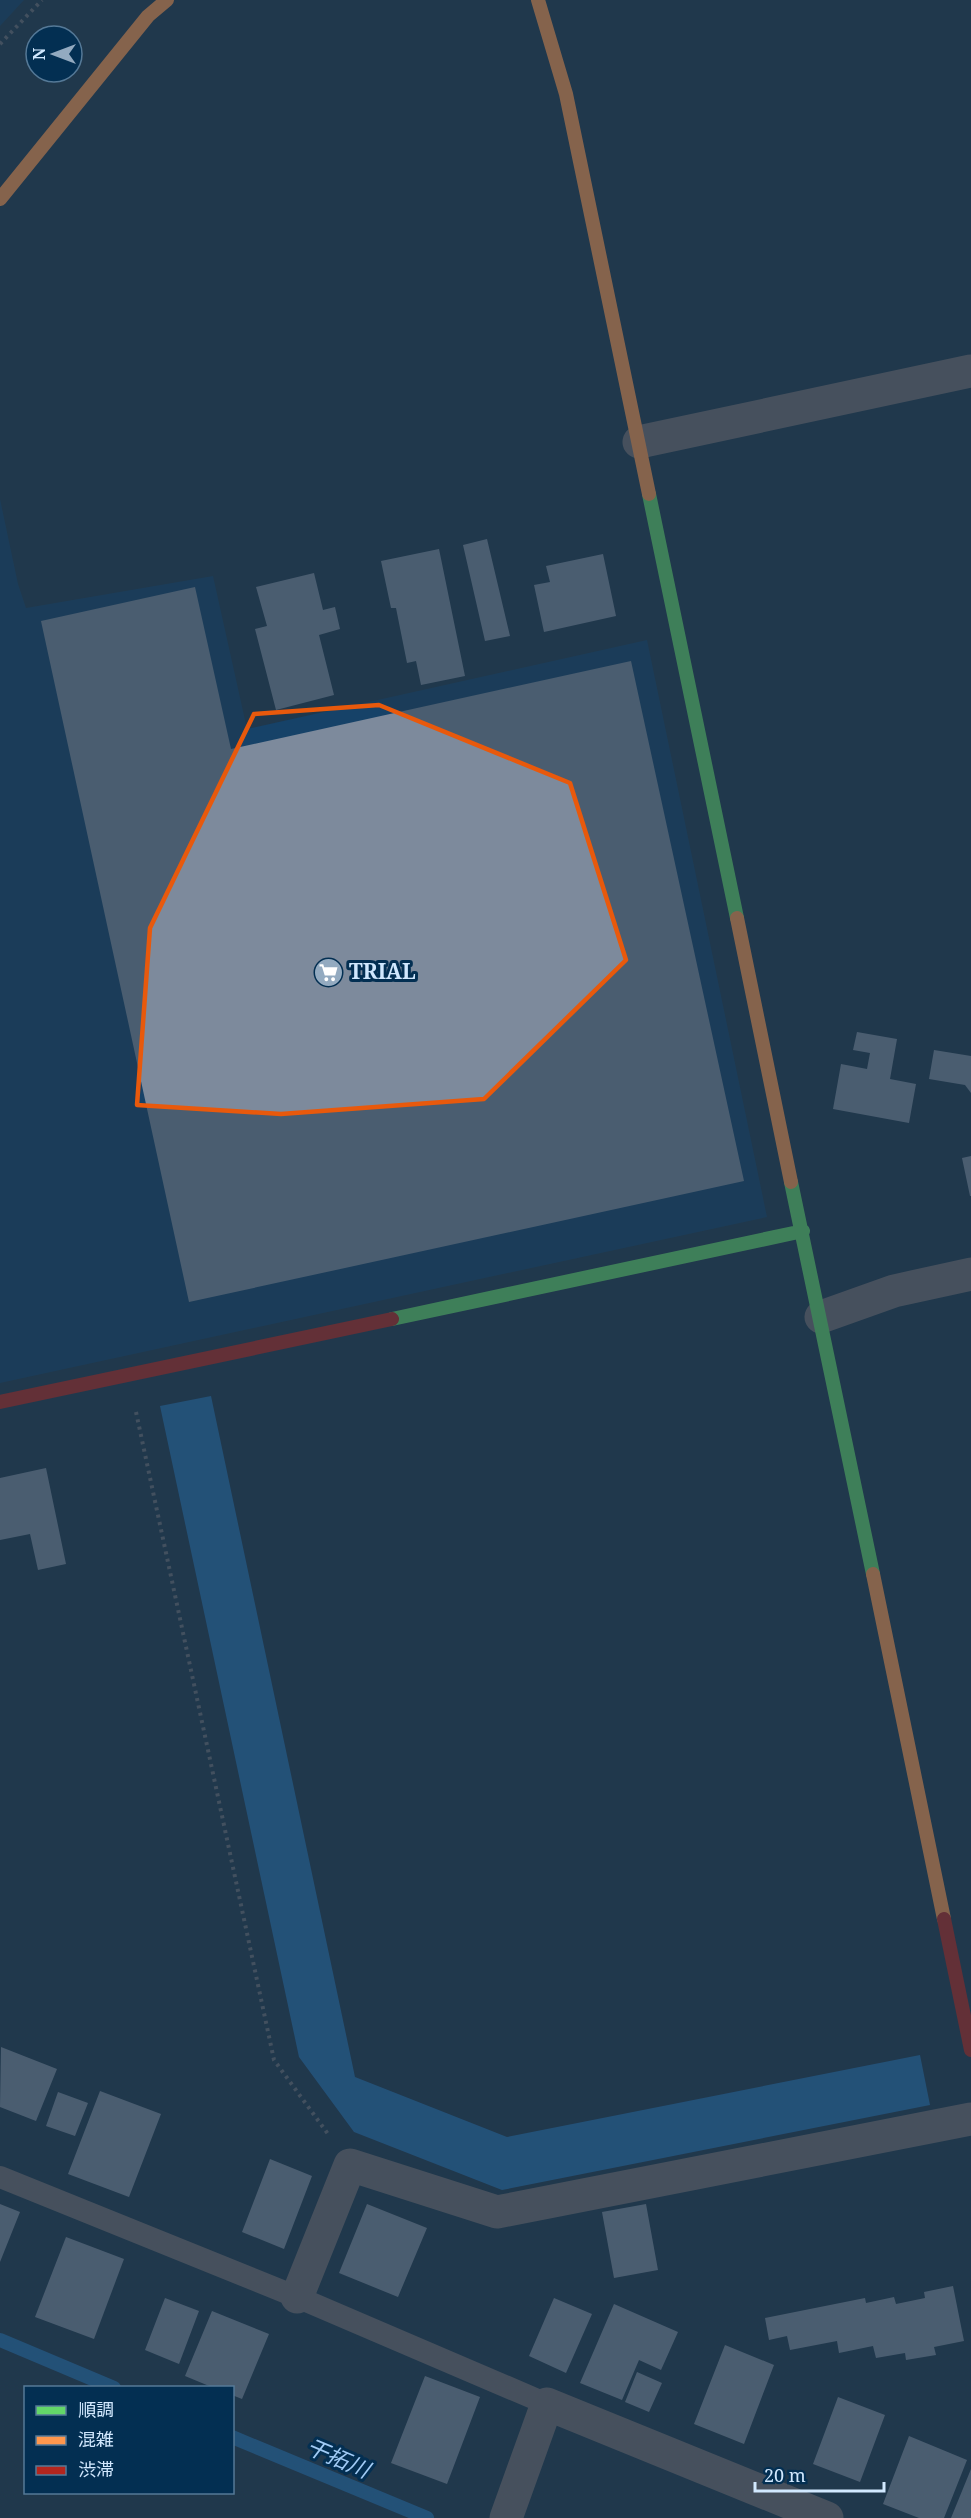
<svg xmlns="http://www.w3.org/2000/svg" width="971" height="2518" font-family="'Noto Serif','Noto Sans JP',serif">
<rect width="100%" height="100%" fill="#20384c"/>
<path fill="#164268" d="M0 0H24L0 26Z
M0 499 18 584 26 608 213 576 247 729 647 640 767 1217 0 1383Z"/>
<path fill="#276fac" d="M211 1396 355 2077 507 2137 920 2055 930 2105 502 2190 354 2132 299 2057 160 1406Z"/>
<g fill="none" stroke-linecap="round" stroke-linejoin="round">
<path stroke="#276fac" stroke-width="14" d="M0 2340 114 2388
M232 2437 427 2518"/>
</g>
<path fill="#7d8a9c" d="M487 539 510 636 485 641 463 545Z
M439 549 465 676 421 685 416 661 407 663 396 608H391L381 561Z
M603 554 616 616 544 632 534 585 550 582 546 566Z
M314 573 323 610 335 607 340 629 319 635 334 695 276 710 255 629 267 626 256 587Z
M195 587 231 749 631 661 744 1181 189 1302 41 621Z
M857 1032 897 1039 890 1079 916 1084 909 1123 833 1109 841 1064 867 1069 870 1053 853 1050Z
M934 1050 971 1056V1093L965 1085 929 1079Z
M971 1156V1196H970L962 1158Z
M46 1468 66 1564 38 1570 30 1534 0 1540V1478Z
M1 2047 57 2069 36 2121 0 2107Z
M100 2091 161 2114 129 2197 68 2174Z
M58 2092 88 2103 75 2136 46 2126Z
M270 2159 312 2176 284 2249 242 2232Z
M0 2204 20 2212 0 2262Z
M367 2204 427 2228 398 2297 339 2273Z
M646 2204 658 2270 614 2278 602 2212Z
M66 2237 124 2259 94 2339 35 2317Z
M953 2286 964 2341 934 2347 936 2355 906 2360 905 2353 876 2358 873 2346 839 2353 837 2341 790 2350 787 2336 769 2340 765 2318 865 2298 866 2303 894 2297 896 2304 925 2298 924 2292Z
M165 2298 199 2311 179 2364 145 2350Z
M554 2298 592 2314 566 2373 529 2356Z
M614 2304 678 2332 661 2370 639 2360 622 2400 580 2383Z
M212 2311 269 2334 242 2399 232 2395V2388H214L185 2376Z
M725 2345 774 2365 744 2444 694 2424Z
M637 2372 662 2383 649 2412 625 2402Z
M425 2376 480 2397 447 2484 391 2463Z
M838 2397 885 2415 860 2482 813 2464Z
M909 2436 967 2460 944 2518H919L883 2504Z
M971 2469V2518H951Z"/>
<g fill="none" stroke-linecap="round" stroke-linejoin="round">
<path stroke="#6c6d75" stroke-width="4" stroke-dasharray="3 4.5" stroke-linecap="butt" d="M0 44 42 0
M136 1412 274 2060 328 2134"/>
<path stroke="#746e72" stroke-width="22" d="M0 2177 297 2297 547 2404"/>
<path stroke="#746e72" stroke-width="33" d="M639 442 971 371
M821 1317 894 1291 971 1274
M297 2297 350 2165 497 2212 971 2119
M506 2518 547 2404 827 2518"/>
<path stroke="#63d668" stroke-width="14" d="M649 494 737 918
M791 1182 873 1574
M392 1319 803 1231"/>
<path stroke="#ff974d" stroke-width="14" d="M538 0 566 94 649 494
M0 199 148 16 167 0
M737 918 791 1182
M873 1574 944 1919"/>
<path stroke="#b3261e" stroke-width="14" d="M0 1402 392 1319
M944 1919 971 2050"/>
</g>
<path d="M0 0H971V2518H0ZM379 705 570 783 626 960 484 1099 281 1114 137 1105 150 928 254 714Z" fill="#20384c" fill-opacity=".55" fill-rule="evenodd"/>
<path fill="none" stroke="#e8590c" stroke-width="4.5" stroke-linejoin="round" d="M379 705 570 783 626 960 484 1099 281 1114 137 1105 150 928 254 714Z"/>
<defs>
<symbol id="supermarket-disc" viewBox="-11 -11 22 22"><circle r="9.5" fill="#93aac0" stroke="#032f52"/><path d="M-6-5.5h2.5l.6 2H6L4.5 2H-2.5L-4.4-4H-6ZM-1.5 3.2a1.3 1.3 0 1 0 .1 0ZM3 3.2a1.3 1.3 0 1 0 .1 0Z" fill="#fff"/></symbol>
</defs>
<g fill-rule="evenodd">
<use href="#supermarket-disc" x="312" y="956" width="33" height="33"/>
</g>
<g text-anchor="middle" stroke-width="6" stroke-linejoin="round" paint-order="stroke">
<g font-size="21" font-weight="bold" fill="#d1e8fe" stroke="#032f52" text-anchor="start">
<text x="349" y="979">TRIAL</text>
</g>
<g font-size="22" font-style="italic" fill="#a1cbf5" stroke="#032f52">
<text transform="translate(338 2458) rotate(23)" y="8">干拓川</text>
</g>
</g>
<rect x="24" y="2386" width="210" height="108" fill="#032f52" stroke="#557997" stroke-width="1.5"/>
<rect x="36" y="2406" width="30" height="9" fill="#63d668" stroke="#557997" stroke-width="1.5"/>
<text x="78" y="2416" font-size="18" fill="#d1e8fe">順調</text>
<rect x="36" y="2436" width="30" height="9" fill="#ff974d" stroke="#557997" stroke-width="1.5"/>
<text x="78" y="2446" font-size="18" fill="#d1e8fe">混雑</text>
<rect x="36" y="2466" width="30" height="9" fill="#b3261e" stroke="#557997" stroke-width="1.5"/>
<text x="78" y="2476" font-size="18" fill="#d1e8fe">渋滞</text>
<g transform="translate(54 54) rotate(270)"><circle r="28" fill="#032f52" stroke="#557997" stroke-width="1.5"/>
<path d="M0-4.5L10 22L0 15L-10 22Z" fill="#93aac0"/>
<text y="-9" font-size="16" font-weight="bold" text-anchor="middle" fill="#d1e8fe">N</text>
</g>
<path d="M755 2482v9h129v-9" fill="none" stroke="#d1e8fe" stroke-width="3"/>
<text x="764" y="2482" font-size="18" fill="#d1e8fe" stroke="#032f52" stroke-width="4.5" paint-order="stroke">20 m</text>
</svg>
